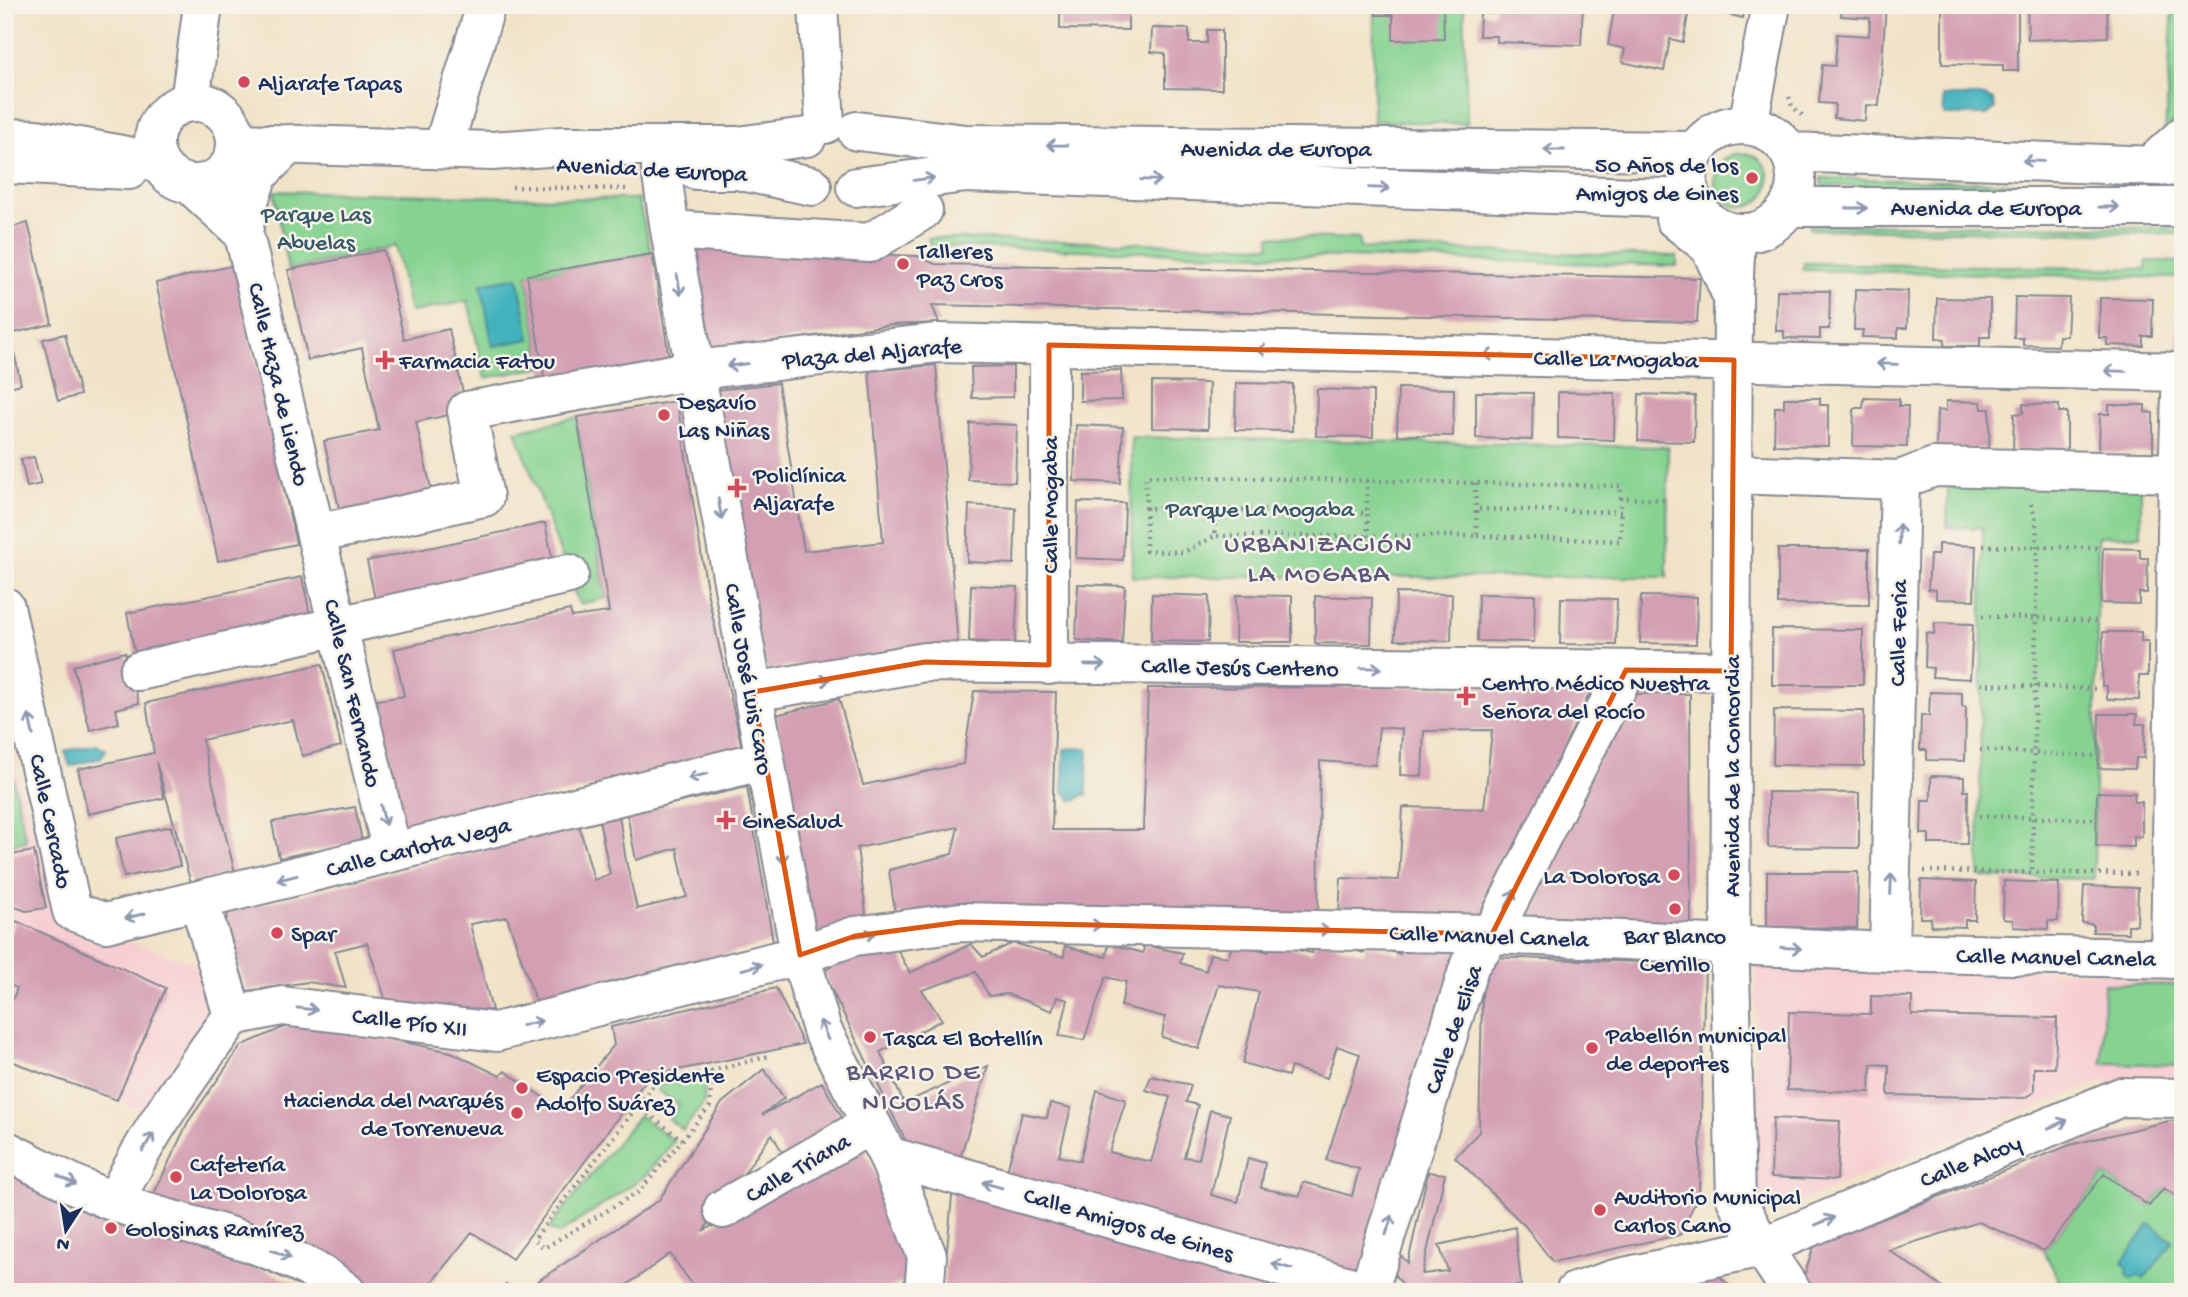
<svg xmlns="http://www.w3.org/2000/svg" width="2188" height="1297" font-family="'Gochi Hand',sans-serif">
<rect width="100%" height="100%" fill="#f7f3e8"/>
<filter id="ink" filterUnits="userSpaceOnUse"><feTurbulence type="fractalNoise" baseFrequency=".0143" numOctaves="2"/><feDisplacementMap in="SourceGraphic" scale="14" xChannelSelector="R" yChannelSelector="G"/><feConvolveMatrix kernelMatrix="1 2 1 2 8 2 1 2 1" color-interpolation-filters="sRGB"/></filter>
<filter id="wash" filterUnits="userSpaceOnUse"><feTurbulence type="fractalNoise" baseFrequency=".00686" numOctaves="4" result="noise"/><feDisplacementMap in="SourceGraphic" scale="28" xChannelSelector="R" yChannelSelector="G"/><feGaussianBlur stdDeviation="1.57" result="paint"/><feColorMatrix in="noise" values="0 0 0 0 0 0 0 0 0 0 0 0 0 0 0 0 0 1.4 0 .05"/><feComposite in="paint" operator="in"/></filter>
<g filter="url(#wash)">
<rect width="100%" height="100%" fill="#f1e3c8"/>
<path fill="#f7cfd3" d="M5 746H8L60 916 193 963 215 1006 151 1117 117 1100 35 1071 5 1058Z
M1756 962 2183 974V1084L2103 1081 1763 1216 1753 1174Z"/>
<path fill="#86d391" stroke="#508178" stroke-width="2" d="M1374 5H1464L1467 124 1373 121Z
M2173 5H2183V111L2165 133Z
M1715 180a27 27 0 1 1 54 0a27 27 0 1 1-54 0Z
M1821 178 2022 183 2183 184V188L1822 186Z
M274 191C395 194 516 198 638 199L652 254 527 275 542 367 485 378 468 301 410 312 395 246 288 270Z
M1809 224 2183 228V234L1810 229Z
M1270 236 1359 239 1360 248 1677 256V266L930 246 928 238 1270 246Z
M2147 261 2183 262V278L1803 270 1804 263 2146 269Z
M577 417 606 598 579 604 516 431Z
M1131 437 1668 447 1667 577H1132Z
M1948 485 2141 487V536H2098L2094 879 1979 877 1983 528 1947 527Z
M8 757 26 841 5 845V758Z
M2104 984 2183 985V1065L2102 1063Z
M705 1077 704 1103 683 1130 669 1119 679 1105 657 1090 662 1084Z
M639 1115 674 1141 645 1176 559 1234 549 1228Z
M2104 1174 2149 1206 2164 1188 2183 1201V1292H2065L2044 1251Z"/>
<path fill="#43b3bd" stroke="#2f718e" stroke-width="2" d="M1943 96H1985L1993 100 1995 108 1987 115H1944Z
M518 277 530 339 493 346 481 284Z
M97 744 106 750 100 758 70 766 65 751Z
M1088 748 1087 795H1083L1076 801 1071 800 1068 794 1063 793 1064 749Z
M2150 1224 2173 1242 2144 1279 2138 1275 2131 1279 2127 1275 2128 1268 2122 1262Z"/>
<g id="blocks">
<path fill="#d39fb3" d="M1060 5H1128V30L1060 29Z
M1376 5H1443L1444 39 1393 40V15H1376Z
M1494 5H1583L1581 45 1496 42V36H1479L1480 13 1493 14Z
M1615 5H1690L1683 42 1670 39 1664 71 1622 62 1625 49 1608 45Z
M1719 5H1746L1743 18 1717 12Z
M1842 5H1886L1879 106 1866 105 1865 121 1834 118 1835 104 1819 103 1822 65 1835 66 1837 34 1869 36 1870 18 1841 16Z
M1942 5H2018V71H2003V65L1942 64Z
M2027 5H2107L2108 37 2028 40Z
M1152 28 1189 29V43H1207V30H1222V89L1165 88V53L1151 52Z
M28 223 52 324 10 334 21 384 5 388V229Z
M691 248 918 256 935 264 1700 278 1697 322 932 305 939 323 890 325 705 352Z
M384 250 404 339 449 329 467 411 416 422 433 497 341 517 324 441 379 430 362 348 308 360 288 270Z
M652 254 671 368 546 389 527 275Z
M235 265 296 544 218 561 156 283Z
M1855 289 1908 291 1907 328H1898V338L1862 337 1863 330H1854Z
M1777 290 1830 291 1829 329H1820V339L1784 338V331H1776Z
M2015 297 2069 298 2067 336H2059L2058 346 2023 345V338H2014Z
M1937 298 1990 299V337H1980V346H1944L1945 339 1936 338Z
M2100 298 2153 299 2152 336H2143V346L2107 345V338H2099Z
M2178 304H2183V344H2178Z
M65 334 80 395 58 401 43 339Z
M936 365 958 645 764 670 716 390 778 383 804 551 883 542 869 371Z
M1013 366V397L972 398 971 367Z
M1121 370 1122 400 1080 401V371Z
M1152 382 1209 383 1208 429 1152 428Z
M1236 383 1293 384 1292 431 1235 430Z
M1398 388 1454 389 1453 436 1397 435Z
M1317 389 1373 391V437L1316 436Z
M1476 392 1533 393 1532 440 1476 438Z
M1558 392 1615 393 1614 440 1558 438Z
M1639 394 1695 396 1694 442 1638 441Z
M1784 398H1820V405H1828V446L1774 445 1775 407H1784Z
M1864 398 1899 399V406H1908L1907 447 1853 446 1854 408H1863Z
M677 401 708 596 743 753 401 830 371 701 404 696 394 649 570 610 572 617 609 612 577 417Z
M1946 401 1981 402 1982 409H1990L1989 449 1936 448 1937 410 1946 411Z
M2023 404 2059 405V412H2067V452L2013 451 2014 414 2023 413Z
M2109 405H2145V412L2153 413V453L2099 452 2100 414H2109Z
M970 423 1017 425 1015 482 968 480Z
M1076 425 1123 427 1120 483 1074 481Z
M34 457 41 484 27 487 21 459Z
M1078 502 1125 503 1123 560 1076 558Z
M969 505 1016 508 1014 564 967 562Z
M545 523 554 567 376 604 367 561Z
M1938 544 1976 546 1974 600 1936 599V590L1928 589 1930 555H1938Z
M2103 548 2140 549V558H2148L2147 593H2139V604L2101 603Z
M1778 549H1869V605L1778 604Z
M302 577 312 623 136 659 127 613Z
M1078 584 1125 586 1122 643 1076 640Z
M971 585 1018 587 1015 644 969 641Z
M1396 593 1452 594 1451 641 1395 640Z
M1152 594 1209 596 1208 642 1151 641Z
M1478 594 1535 595 1534 642 1477 641Z
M1236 595 1292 596V642H1235Z
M1315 596 1372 598 1371 644 1315 643Z
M1641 596 1697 597 1696 644 1640 643Z
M1561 598 1617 599 1616 645 1560 644Z
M1935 623 1973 624 1970 679 1932 677 1933 668 1925 667 1926 633 1934 634Z
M1772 629 1863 630V685H1772Z
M2103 632H2141V641H2148V676H2139V700L2107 699V686H2102Z
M125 652 139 703 116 709 119 723 90 730 73 666Z
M322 664 341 746 302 756 293 720 202 740 235 873 191 883 156 762 164 798 88 814 78 769 154 753 146 703Z
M1593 686 1484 918 1339 916 1341 878 1399 880 1403 807 1484 809 1492 730 1424 731 1422 776 1400 775 1402 729 1379 727 1375 765 1320 761 1318 918 895 914 889 870 952 854 958 827 857 848 867 920 810 937 776 715 839 699 863 785 963 764 974 691 1056 692 1052 830H1143L1148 688Z
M1930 692 1962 693V706L1966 707 1965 761 1927 760V750H1920L1921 715 1929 716Z
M1632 694H1690L1691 933 1514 924Z
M1774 710 1864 711V766L1773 765Z
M2099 714H2137L2136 724H2145L2144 758H2136L2135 769 2098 768Z
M1931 776 1964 777V791H1968L1967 844H1929V834H1921L1922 800H1931Z
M747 787 773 942 537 1005 507 917 470 924 492 1010 443 1012 386 1001 367 943 335 951 346 988 308 982 247 991 225 924 229 911 314 892 579 825 594 880 610 874 599 820 619 815 626 861 637 909 687 897 677 848 636 860 627 814Z
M1768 792 1859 793V848L1768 847Z
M2097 792 2135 793 2134 802H2142V837L2134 836V847L2096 846Z
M355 807 362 841 279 858 272 822Z
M171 826 180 866 124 877 116 838Z
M34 851 46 908 26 911 5 903V856Z
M1767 872H1858L1857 928 1767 927Z
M1921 880 1976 882 1975 920H1965V927L1931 926V918H1920Z
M2004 881 2059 883 2058 921H2048V929L2013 927V920L2003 919Z
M2084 886 2138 888 2137 925H2128V933L2093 932V924L2082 923Z
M16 921 166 988 117 1100 35 1071 5 1058V1004L10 1006 17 988 5 983V950Z
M1316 939 1364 953 1366 944 1400 954V946L1471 950 1364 1279 1004 1183 1022 1113 1047 1118 1050 1103 1071 1108 1059 1156 1080 1161 1097 1090 1126 1100 1109 1152 1151 1162 1170 1097 1146 1090 1151 1076 1191 1085 1186 1102 1198 1105 1184 1157 1199 1159 1210 1110 1230 1115 1211 1195 1238 1202 1248 1158 1265 1163 1261 1188 1300 1196 1303 1182 1352 1196 1359 1169 1326 1160 1360 1054 1337 1046 1327 1078 1291 1067 1288 1076 1243 1063 1259 992 1219 985 1199 1049 1162 1037 1165 1017 1121 1006 1126 982 1106 977 1084 1040 1059 1036 1068 1000 1057 997 1052 1011 1007 994 989 996 976 972 922 990 942 1020 880 1052 904 1103 988 1066 957 1168 914 1158 823 972 863 946 895 945 910 973 971 944 983 957 1013 943 1064 957 1065 946 1106 957 1109 944 1143 953 1144 945 1183 953 1180 963 1206 971 1210 954 1228 957 1234 942 1268 952 1272 944 1312 953Z
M1483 957 1705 964 1699 1194 1680 1235 1553 1262 1525 1226 1455 1157 1479 1132Z
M776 988 803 1044 649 1076 512 1259 472 1232 424 1292H359L148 1206 188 1122 241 1046 300 1020 451 1052 500 1076 505 1071 561 1110 614 1045 611 1027Z
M1871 996 1912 997V1015L2057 1018 2055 1068H2034V1092L2024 1098 1888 1095 1889 1065 1871 1064 1870 1092 1787 1090 1789 1012 1871 1014Z
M764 1069 784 1098 762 1115 822 1082 849 1130 789 1164 772 1134 703 1231 860 1139 889 1207 914 1277 882 1292H698L670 1254 617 1292H533L529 1287 659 1200 722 1103Z
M1773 1118 1840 1121 1837 1180 1771 1177Z
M2169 1121H2183V1201L2164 1188 2149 1206 2104 1174 2044 1251 1979 1222 1889 1250 1949 1292H1807L1800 1288 1814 1246 2070 1145Z
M5 1159 187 1236 306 1288 302 1292H5Z
M1428 1172 1445 1174 1422 1274 1448 1271 1439 1245 1515 1227 1521 1285 1493 1292H1409L1388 1267 1396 1251 1408 1263Z
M953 1186 1338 1292H943Z
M1717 1274 1736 1292H1648L1647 1291Z
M506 1284 511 1292H497Z"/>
</g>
</g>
<g filter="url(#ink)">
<use href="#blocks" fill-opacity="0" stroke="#868993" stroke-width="2"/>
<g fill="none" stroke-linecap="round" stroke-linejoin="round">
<defs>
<path id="minor" d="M818 5 825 124
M190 102 203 5
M1748 125 1771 5
M443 148 486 5
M5 164 129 170
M2151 165 2183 136
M661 169 670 230 800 955 822 1030 888 1156 927 1256 924 1292
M222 174 245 239 392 852
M190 184 240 230
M670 230 870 243 923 210
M243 233 248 203 258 175 289 144
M1736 233 1733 298 1730 970 1736 1199 1762 1247 1792 1292
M1733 474 1900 480 1934 467 2183 473
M316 534 484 497 467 411 695 370 938 343 2183 372
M5 607 72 911 106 923 765 760
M1049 665V345
M139 671 569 574
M753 692 925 662 1731 671
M199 900 233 1016
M1889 952 1900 480
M2170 959 2178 474 2182 372
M5 1150C42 1168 79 1189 117 1203 194 1230 281 1240 346 1292
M888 1156 1370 1292
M115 1202C146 1135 189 1075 233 1016L282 1006 496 1032 800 955 855 936 961 922 1492 934 1889 952 2183 959
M723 1209 871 1124
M1369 1290 1470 964 1492 934 1626 670
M1575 1292 1615 1279 1762 1247 2121 1097 2183 1098"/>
<path id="major" d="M154 143a41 41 0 1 1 82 0a41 41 0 1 1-82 0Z
M1688 179a54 54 0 1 1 108 0a54 54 0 1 1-108 0Z
M857 131 966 144 1695 151
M5 138 36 139 158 162
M236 143 492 151 562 146H737L807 137
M1790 152 2183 167
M696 170H737L812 186
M856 187 966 173 1692 199
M1788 207H2183
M1675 219 1710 247 1733 298"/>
</defs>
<use href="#minor" stroke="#868993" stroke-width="42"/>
<use href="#major" stroke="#868993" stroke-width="42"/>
<path stroke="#868993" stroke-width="4.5" stroke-dasharray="2 5" stroke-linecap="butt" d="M1789 97 1792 106 1804 117
M512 187 630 189
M1367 480V513
M1475 483 1476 509
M1621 498V512L1476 509 1477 536H1368L1367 513 1146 508V476L1621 486V498L1668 500
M2031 504 2036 521 2037 546 2032 872
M1146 508V551L1184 552 1215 536
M1214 510 1215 536H1368
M1477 536 1620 541 1621 512
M1983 546 2098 548
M1982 616 2097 621
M1981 684 2096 689
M1980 750 2095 756
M1979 816 2095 819
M1924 871 2139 874
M711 1071 710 1106 640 1191 544 1248 534 1239 657 1081Z
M711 1071 770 1056
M637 1105 682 1140"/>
<use href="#minor" stroke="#fff" stroke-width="38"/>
<use href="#major" stroke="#fff" stroke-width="38"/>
</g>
<defs><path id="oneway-shaft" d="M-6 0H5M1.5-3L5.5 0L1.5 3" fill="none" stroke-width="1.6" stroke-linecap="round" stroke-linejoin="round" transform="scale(1.75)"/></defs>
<g stroke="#8d97ae">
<use href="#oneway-shaft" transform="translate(1057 145) rotate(-179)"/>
<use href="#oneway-shaft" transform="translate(1554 150) rotate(-180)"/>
<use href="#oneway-shaft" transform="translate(2033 161) rotate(-178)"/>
<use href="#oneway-shaft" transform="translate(924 179) rotate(-7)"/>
<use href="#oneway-shaft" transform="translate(1151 180) rotate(2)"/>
<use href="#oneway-shaft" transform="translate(1379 188) rotate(2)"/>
<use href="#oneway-shaft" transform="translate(2109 207)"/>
<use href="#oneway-shaft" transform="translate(1857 208)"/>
<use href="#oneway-shaft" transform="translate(679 285) rotate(80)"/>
<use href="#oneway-shaft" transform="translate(1267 350) rotate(-179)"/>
<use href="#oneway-shaft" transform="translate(1494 355) rotate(-179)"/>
<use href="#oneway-shaft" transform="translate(1887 364) rotate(-178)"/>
<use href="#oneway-shaft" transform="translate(737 365) rotate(173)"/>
<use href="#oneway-shaft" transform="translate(2115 371) rotate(-178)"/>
<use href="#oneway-shaft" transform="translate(720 509) rotate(80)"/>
<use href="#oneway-shaft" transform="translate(1899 534) rotate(-89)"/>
<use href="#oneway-shaft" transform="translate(1095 665) rotate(1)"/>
<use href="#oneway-shaft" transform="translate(1371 668) rotate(1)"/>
<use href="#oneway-shaft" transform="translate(820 681) rotate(-10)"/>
<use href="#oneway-shaft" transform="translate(31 725) rotate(-102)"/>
<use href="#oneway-shaft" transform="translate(698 776) rotate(166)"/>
<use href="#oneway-shaft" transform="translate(383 815) rotate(77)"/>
<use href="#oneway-shaft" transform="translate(782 853) rotate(80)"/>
<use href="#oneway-shaft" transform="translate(287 878) rotate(166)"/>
<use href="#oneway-shaft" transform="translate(1891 884) rotate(-88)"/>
<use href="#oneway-shaft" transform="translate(1510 899) rotate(-63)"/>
<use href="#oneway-shaft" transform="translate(135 916) rotate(166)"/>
<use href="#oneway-shaft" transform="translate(1091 925) rotate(1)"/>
<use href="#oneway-shaft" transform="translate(1319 930) rotate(1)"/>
<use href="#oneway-shaft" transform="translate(865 935) rotate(-9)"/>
<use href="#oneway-shaft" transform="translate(1791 948) rotate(3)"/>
<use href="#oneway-shaft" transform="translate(752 967) rotate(-14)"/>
<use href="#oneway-shaft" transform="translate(307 1009) rotate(6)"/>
<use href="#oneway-shaft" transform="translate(532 1023) rotate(-14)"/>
<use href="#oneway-shaft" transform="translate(824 1030) rotate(-112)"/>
<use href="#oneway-shaft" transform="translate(2058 1124) rotate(-23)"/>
<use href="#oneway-shaft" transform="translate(148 1142) rotate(-59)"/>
<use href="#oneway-shaft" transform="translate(67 1180) rotate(25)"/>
<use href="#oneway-shaft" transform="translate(992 1185) rotate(-164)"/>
<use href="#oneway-shaft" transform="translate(1825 1221) rotate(-23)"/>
<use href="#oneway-shaft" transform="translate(1389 1225) rotate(-73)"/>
<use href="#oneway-shaft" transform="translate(281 1254) rotate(23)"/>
<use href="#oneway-shaft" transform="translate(1282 1266) rotate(-164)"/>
</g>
</g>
<path fill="none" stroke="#de5710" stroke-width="5" stroke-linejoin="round" d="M1049 345 1734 360 1731 671 1626 670 1492 934 961 922 855 936 800 955 753 692 925 662 1049 665Z"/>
<g fill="#d1495b" stroke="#f7f3e8" stroke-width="2.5">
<circle cx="244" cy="82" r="7"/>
<circle cx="1752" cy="178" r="7"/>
<circle cx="903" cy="264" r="7"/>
<path d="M381.5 349.5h7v7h7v7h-7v7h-7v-7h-7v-7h7z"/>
<circle cx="664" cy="415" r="7"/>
<path d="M733.5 477.5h7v7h7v7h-7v7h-7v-7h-7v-7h7z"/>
<path d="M1462.5 685.5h7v7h7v7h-7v7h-7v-7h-7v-7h7z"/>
<path d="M722.5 809.5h7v7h7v7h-7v7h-7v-7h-7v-7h7z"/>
<circle cx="1674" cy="875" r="7"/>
<circle cx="1675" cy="909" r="7"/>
<circle cx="277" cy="933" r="7"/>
<circle cx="870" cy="1037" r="7"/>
<circle cx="1592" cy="1048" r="7"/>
<circle cx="522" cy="1088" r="7"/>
<circle cx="517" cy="1113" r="7"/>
<circle cx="176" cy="1177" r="7"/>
<circle cx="1600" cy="1210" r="7"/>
<circle cx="111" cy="1228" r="7"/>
</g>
<g text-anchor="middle" stroke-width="5" stroke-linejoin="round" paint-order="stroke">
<g font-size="24" fill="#1b2f5e" stroke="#f7f3e8" text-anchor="start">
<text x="258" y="90">Aljarafe Tapas</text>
<text x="1738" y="172" text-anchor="end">50 Años de los<tspan x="1738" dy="28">Amigos de Gines</tspan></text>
<text x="917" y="258">Talleres<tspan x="917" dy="28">Paz Cros</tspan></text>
<text x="399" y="368">Farmacia Fatou</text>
<text x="678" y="409">Desavío<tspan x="678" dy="28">Las Niñas</tspan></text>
<text x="753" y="482">Policlínica<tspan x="753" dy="28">Aljarafe</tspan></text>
<text x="1482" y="690">Centro Médico Nuestra<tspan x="1482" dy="28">Señora del Rocío</tspan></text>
<text x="742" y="828">GineSalud</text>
<text x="1660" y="883" text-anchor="end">La Dolorosa</text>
<text x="291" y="941">Spar</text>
<text x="1675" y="943" text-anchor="middle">Bar Blanco<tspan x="1675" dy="28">Cerrillo</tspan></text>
<text x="1606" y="1042">Pabellón municipal<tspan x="1606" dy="28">de deportes</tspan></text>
<text x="884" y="1045">Tasca El Botellín</text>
<text x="536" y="1082">Espacio Presidente<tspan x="536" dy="28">Adolfo Suárez</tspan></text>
<text x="503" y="1107" text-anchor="end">Hacienda del Marqués<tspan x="503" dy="28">de Torrenueva</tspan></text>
<text x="190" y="1171">Cafetería<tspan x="190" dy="28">La Dolorosa</tspan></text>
<text x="1614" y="1204">Auditorio Municipal<tspan x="1614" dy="28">Carlos Cano</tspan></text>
<text x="125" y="1236">Golosinas Ramírez</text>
</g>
<g font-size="24" fill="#1b2f5e" stroke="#f7f3e8">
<text x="1276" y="156">Avenida de Europa</text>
<text transform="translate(652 168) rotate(3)" y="8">Avenida de Europa</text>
<text x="1986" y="215">Avenida de Europa</text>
<text transform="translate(872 352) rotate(-5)" y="8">Plaza del Aljarafe</text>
<text transform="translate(1616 358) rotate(1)" y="8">Calle La Mogaba</text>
<text transform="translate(280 384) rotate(77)" y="8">Calle Haza de Liendo</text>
<text transform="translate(1049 505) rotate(-90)" y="8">Calle Mogaba</text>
<text transform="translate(1897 633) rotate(-89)" y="8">Calle Feria</text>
<text transform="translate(1240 666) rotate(1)" y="8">Calle Jesús Centeno</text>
<text transform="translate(750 679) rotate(80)" y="8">Calle José Luis Caro</text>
<text transform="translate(354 693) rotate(77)" y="8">Calle San Fernando</text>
<text transform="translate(1731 776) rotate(-90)" y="8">Avenida de la Concordia</text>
<text transform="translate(52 821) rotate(78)" y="8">Calle Cercado</text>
<text transform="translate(418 846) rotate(-14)" y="8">Calle Carlota Vega</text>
<text transform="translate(1489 935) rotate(2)" y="8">Calle Manuel Canela</text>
<text transform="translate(2056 956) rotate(1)" y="8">Calle Manuel Canela</text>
<text transform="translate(410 1021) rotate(7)" y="8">Calle Pío XII</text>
<text transform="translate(1452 1029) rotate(-71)" y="8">Calle de Elisa</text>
<text transform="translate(1970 1160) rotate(-22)" y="8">Calle Alcoy</text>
<text transform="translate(797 1167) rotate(-30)" y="8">Calle Triana</text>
<text transform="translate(1129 1223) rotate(16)" y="8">Calle Amigos de Gines</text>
</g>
<g font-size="24" fill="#36586b" stroke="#f7f3e8">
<text x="316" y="221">Parque Las<tspan x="316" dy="28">Abuelas</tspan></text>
<text x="1260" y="516">Parque La Mogaba</text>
</g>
<g font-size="26" letter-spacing="2" fill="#5b567c" stroke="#f7f3e8">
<text x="1319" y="551">URBANIZACIÓN<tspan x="1319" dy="30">LA MOGABA</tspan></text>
<text x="914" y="1079">BARRIO DE<tspan x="914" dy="30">NICOLÁS</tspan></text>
</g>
</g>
<rect width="2188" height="1297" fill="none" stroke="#f7f3e8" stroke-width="28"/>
<g transform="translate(66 1230) rotate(192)" stroke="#f7f3e8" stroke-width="5" paint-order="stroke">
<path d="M0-5L12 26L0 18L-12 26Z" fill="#1b2f5e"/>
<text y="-10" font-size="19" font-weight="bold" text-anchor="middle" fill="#1b2f5e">N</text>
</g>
</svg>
